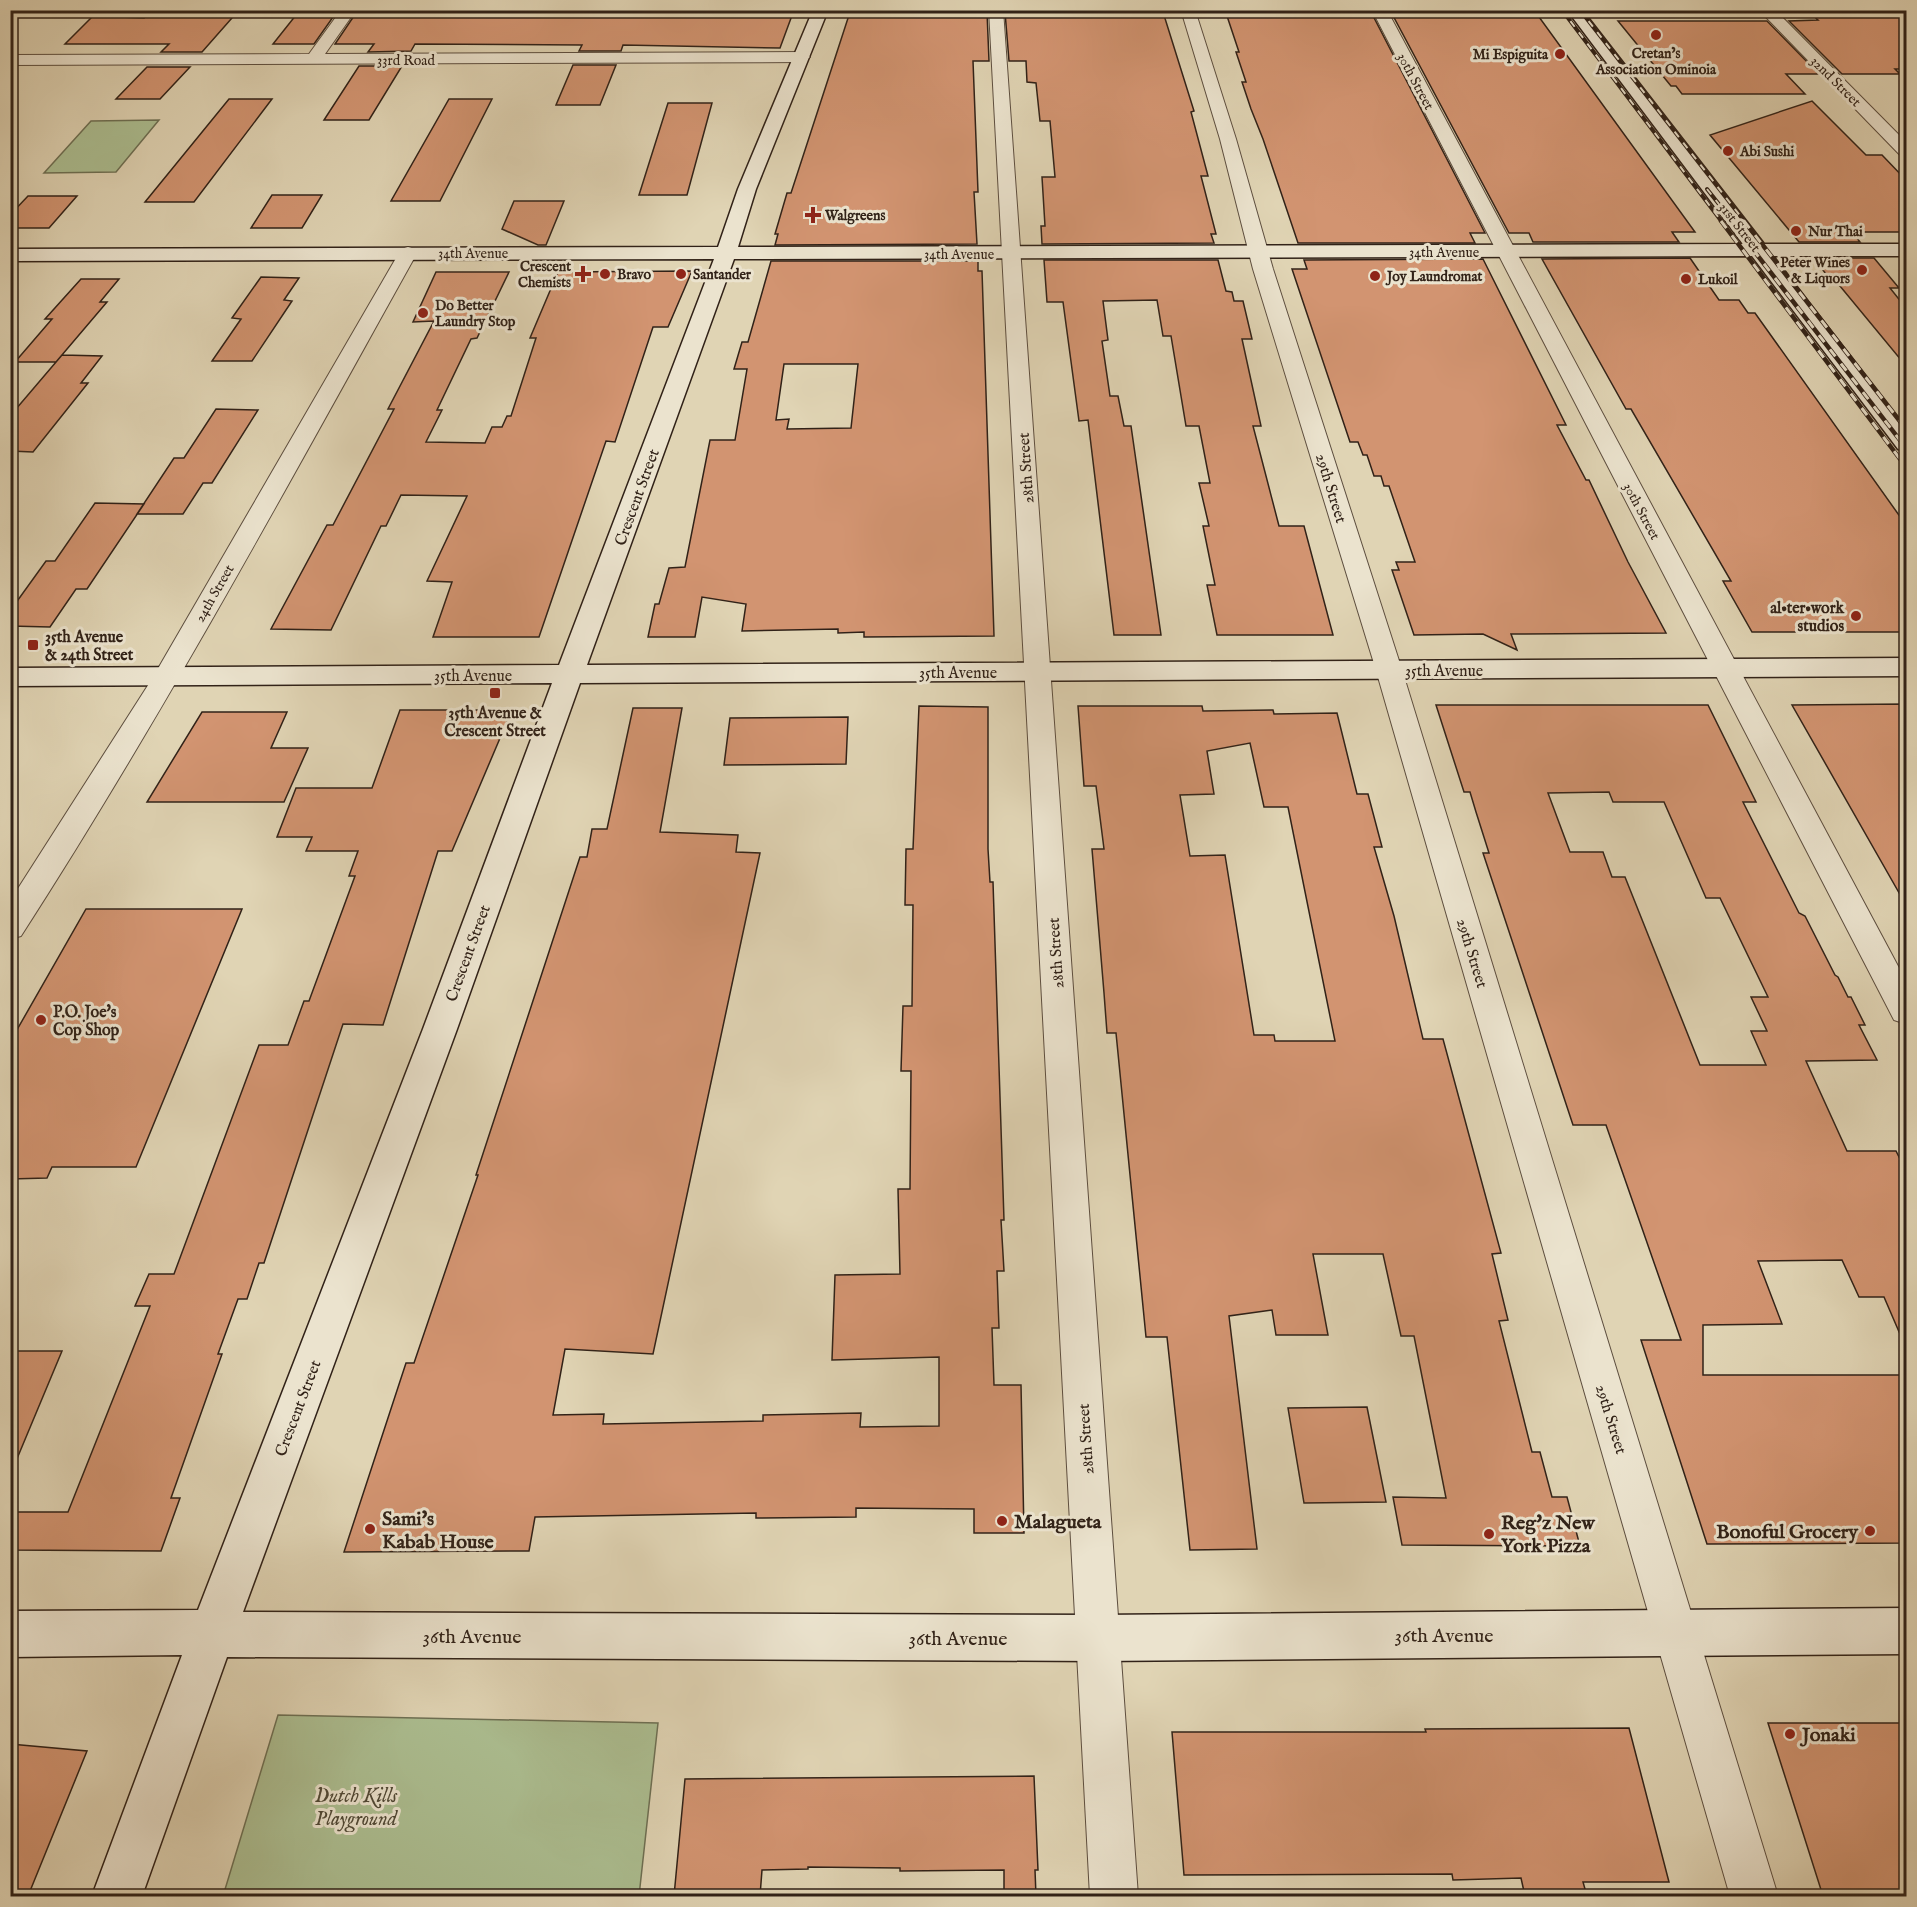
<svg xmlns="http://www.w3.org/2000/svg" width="1917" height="1907" font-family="'IM FELL English',serif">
<rect width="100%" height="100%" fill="#e0d4b4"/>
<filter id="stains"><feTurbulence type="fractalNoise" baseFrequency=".00333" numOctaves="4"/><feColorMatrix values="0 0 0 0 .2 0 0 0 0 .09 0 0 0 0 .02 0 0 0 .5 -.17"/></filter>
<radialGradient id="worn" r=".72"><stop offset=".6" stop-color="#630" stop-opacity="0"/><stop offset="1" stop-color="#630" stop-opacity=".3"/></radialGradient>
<path fill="#acbe91" stroke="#6e7054" stroke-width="1.5" d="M159 120 116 172 44 173 91 121Z
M278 1715 658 1723 639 1896H223Z"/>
<path fill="#d29471" stroke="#312218" stroke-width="1.5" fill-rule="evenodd" d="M144 10H239L202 52H161L169 44H65L93 16 144 18Z
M300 10H338L314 44H273Z
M358 10H794L780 48 623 45 621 51H579L582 45 415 44 411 51 368 52 374 44H335Z
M1225 10 1322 13 1321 10H1370L1485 233H1470L1475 243H1298L1263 139 1251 109 1242 82H1246L1236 52H1239Z
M1390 10H1534L1695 232H1672L1679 242H1533L1529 233H1509Z
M1807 10H1906V69H1895L1900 74H1842L1789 21 1818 20Z
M850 12H987L989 61H973L978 192H974L977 244 775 245 778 234H775L787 193H791Z
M1005 12H1163L1194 111 1191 112 1208 176H1201L1216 234H1211L1214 243 1042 244 1041 226H1045L1042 177H1055L1050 121H1040L1036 83 1027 82 1026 61H1009Z
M1618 21H1767L1819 74H1786L1805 94H1682L1676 86H1671Z
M573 65H616L600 105H556Z
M359 66H402L369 120H324Z
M147 67H190L160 99H116Z
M229 99H272L194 202H145Z
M449 99H492L440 201H391Z
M1812 101 1866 155H1882L1906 180V232H1852L1860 242H1799L1710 135Z
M668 103H712L687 195H639Z
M272 195H322L302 228H251Z
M28 196H77L49 228H10V215Z
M514 201H564L546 245H538L502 229Z
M1690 258 1719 300H1739L1748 313H1755L1906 525V632H1752L1723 581H1731L1631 409H1626L1542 259Z
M1813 258H1874L1899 288H1890L1906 308V366L1835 280H1831Z
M1483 259 1566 425H1557L1586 480H1589L1628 562 1666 633 1511 634 1517 650 1483 634 1414 635 1392 570H1399L1396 562H1415L1389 486H1384L1381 476H1374L1367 455H1363L1358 442H1350L1292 269H1307L1304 260Z
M1044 260H1218L1226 291 1232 292 1234 301H1243L1252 339H1242L1261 426H1253L1279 526H1304L1333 635H1217L1207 585H1215L1203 526H1209L1199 483H1210L1199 426H1186L1171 336H1163L1157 300 1103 301 1108 340 1102 341 1110 396H1118L1124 426H1131L1161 635H1114L1088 420 1079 421 1063 302H1047Z
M771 261H978V271H982L994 636 864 637V632L838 633V629L742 631 746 604 702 597 695 637H648L655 604H659L669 568 685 567 710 440H735L747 369H734L742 342H748ZM784 364H858L851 428 787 429 789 419 776 420Z
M692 271 668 327H653L615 442 606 441 539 637H433L452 582 427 581 467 496 401 495 386 526H381L331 630 271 629 327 525H333L394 409H388L434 321 413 322 436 272H509L477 338 471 339 437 410H442L426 442 485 443 492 427H502L507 416H511L536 338H530L558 272Z
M261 277 299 278 284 300 292 301 252 361H212L241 319 232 318Z
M81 279H119L100 302H107L56 362H15L52 319H45Z
M62 355 102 356 81 383H88L33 452 10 451V416Z
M216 409 258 410 212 483H203L183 514H137L174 458H184Z
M95 503 144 504 87 589H76L50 627 10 626V611L46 561H55Z
M1906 704V905L1792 705Z
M1436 705H1708L1756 802H1743L1799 913 1805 916 1835 975 1838 977 1848 997H1851L1865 1025H1859L1877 1060 1806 1061 1847 1151H1896L1906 1171V1348L1884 1297H1859L1842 1260 1758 1261 1782 1324 1703 1325V1375H1906V1543L1707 1544 1641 1340H1681L1606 1125H1573L1483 853H1489L1476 812 1470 792H1464ZM1609 792 1613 802H1664L1706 898H1720L1768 997H1751L1767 1031H1751L1766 1065H1700L1625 877H1612L1603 852H1570L1548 793Z
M919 706 988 707V849L990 882H993L1004 1220H1001L1004 1271H997L999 1328H992L994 1385H1021L1024 1533H974V1509L856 1508V1517L756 1518V1513L535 1517 529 1551 344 1552 406 1363H414L478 1175H476L580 857H587L592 829H607L633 708H682L660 832 738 835 736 852 760 853 653 1354 565 1349 553 1415 604 1414 603 1424 763 1421V1415L861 1413 860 1427 939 1426V1357L832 1360 835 1275 900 1274 898 1189H910L911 1071H901L903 1006H912L913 905H905L906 849H913Z
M1078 706H1202L1203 711 1273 710 1274 714 1337 713 1357 794H1368L1382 847H1374L1394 916 1423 1039H1443L1501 1253 1492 1254 1508 1320 1499 1321 1532 1452H1540L1552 1497H1567L1580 1546 1402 1545 1393 1497 1446 1498 1414 1336H1401L1383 1254H1313L1328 1335H1276L1272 1310 1229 1316 1257 1549 1190 1550 1167 1337H1146L1116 1033H1107L1104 993 1092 849H1104L1096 786H1084ZM1250 743 1264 807H1288L1335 1041H1275L1274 1035H1254L1225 855 1190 856 1180 795 1214 794 1207 751Z
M400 710H512L452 851H438L383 1025 343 1024 264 1263H259L247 1299H238L218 1354H222L171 1498H180L161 1551 10 1550V1512H68L150 1306H135L149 1274H174L259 1045H288L304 1001H309L355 876H349L358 851H306L312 837H277L296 788H372Z
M202 712H287L271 748H308L284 802H147Z
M848 717 846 764 724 765 730 718Z
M86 909H242L136 1167H52L47 1178 10 1179V1042Z
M10 1351H62L11 1473H10Z
M1367 1407 1386 1502 1304 1503 1288 1408Z
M1768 1723H1906V1896H1823Z
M1629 1728 1669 1882H1583L1587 1896H1525L1521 1878 1453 1880 1452 1874 1184 1875 1172 1732H1426L1425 1729Z
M10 1744 87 1751 28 1896H10Z
M1034 1776 1038 1870H1035L1036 1896H1004V1870L900 1871V1868L808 1867V1869L762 1870 760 1896H674L685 1779Z"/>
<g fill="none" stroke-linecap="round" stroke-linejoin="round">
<defs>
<path id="street" d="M341 10H356L325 54 802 52 810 57 802 62 10 65V55L309 54Z
M989 10H1003L1138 1896H1090Z
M1181 10H1195L1236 139 1273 269 1402 670 1778 1896H1730L1376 670 1253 269 1220 139Z
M1372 10H1387L1906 981V1024L1894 1020Z
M1759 10H1775L1906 142V156L1900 155Z
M408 247 415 249 417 253C289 483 164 714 21 936L10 939V901L152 679 399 253 401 249Z"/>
<path id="secondary" d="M813 10H828L756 189 738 247 1743 244 1567 10H1582L1764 244H1906V256H1773L1906 429V451L1898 449 1752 256 734 259 587 665 1906 658V676L580 683 457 1029 243 1612 1098 1615 1906 1608V1654L1098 1661 227 1657 142 1896H92L182 1655 10 1657V1611L198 1610 423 1029 552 683 10 686V668L559 665 714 259 10 261V249L718 247 738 189Z"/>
</defs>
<use href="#street" stroke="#5d4e3f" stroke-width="2"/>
<use href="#secondary" stroke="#312218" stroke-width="3"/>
<use href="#street" fill="#ebe3ce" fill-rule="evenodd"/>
<use href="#secondary" fill="#ebe3ce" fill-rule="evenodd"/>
<defs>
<path id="rail-far1" d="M1562 10 1722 222
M1580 10 1745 222
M1707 189 1733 222"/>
<path id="rail" d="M1721 221 1906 467
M1731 221 1906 448
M1744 221 1906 429"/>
</defs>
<use href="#rail-far1" stroke="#312218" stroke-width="4"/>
<use href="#rail" stroke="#312218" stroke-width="4.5"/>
<use href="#rail-far1" stroke="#ebe3ce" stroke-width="2" stroke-dasharray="7" stroke-linecap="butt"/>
<use href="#rail" stroke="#ebe3ce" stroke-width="3" stroke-dasharray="9" stroke-linecap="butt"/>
</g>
<g fill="#8f2418" stroke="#ebe3ce" stroke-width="2">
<circle cx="1656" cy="35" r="6"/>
<circle cx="1560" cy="54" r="6"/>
<circle cx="1728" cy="151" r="6"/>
<path d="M810 206h6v6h6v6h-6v6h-6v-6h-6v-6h6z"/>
<circle cx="1796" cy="231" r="6"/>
<circle cx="1862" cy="270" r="6"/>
<path d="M580 265h6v6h6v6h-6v6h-6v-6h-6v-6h6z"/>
<circle cx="605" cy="274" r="6"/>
<circle cx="681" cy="274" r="6"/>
<circle cx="1375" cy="276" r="6"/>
<circle cx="1686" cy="279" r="6"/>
<circle cx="423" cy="313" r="6"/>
<circle cx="1856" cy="616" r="6"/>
<rect x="27" y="639" width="12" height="12" rx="3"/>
<rect x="489" y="687" width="12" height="12" rx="3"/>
<circle cx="41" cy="1020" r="6"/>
<circle cx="1002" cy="1521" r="6"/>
<circle cx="370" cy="1529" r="6"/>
<circle cx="1870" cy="1531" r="6"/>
<circle cx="1489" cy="1534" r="6"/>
<circle cx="1790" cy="1734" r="6"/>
</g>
<g text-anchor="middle" stroke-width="6" stroke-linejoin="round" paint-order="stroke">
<g font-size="14" font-weight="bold" fill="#312218" stroke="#ebe3ce" text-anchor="start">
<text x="1656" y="58" text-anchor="middle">Cretan’s<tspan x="1656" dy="16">Association Ominoia</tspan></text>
<text x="1548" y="59" text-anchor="end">Mi Espiguita</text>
<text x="1740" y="156">Abi Sushi</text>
<text x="825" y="220">Walgreens</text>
<text x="1808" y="236">Nur Thai</text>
<text x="1850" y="267" text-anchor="end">Peter Wines<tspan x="1850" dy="16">&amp; Liquors</tspan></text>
<text x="571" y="271" text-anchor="end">Crescent<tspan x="571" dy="16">Chemists</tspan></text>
<text x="617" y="279">Bravo</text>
<text x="693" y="279">Santander</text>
<text x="1387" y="281">Joy Laundromat</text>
<text x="1698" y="284">Lukoil</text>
<text x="435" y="310">Do Better<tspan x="435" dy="16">Laundry Stop</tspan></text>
</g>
<g font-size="14" fill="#312218" stroke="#ebe3ce">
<text x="406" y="65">33rd Road</text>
<text transform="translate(1416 81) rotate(62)" y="5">30th Street</text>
<text transform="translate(1836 81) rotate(45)" y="5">32nd Street</text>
<text transform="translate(1740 227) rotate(52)" y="5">31st Street</text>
<text x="1444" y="257">34th Avenue</text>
<text x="473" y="258">34th Avenue</text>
<text x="959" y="259">34th Avenue</text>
<text transform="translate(1642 511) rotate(62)" y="5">30th Street</text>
<text transform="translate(214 593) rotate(-60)" y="5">24th Street</text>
</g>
<g font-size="16" fill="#312218" stroke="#ebe3ce">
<text transform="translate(1025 468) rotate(-94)" y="6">28th Street</text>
<text transform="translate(1332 488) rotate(73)" y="6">29th Street</text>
<text transform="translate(636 497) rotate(-70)" y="6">Crescent Street</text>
<text x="1444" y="676">35th Avenue</text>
<text x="958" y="678">35th Avenue</text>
<text x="473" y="681">35th Avenue</text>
<text transform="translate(467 953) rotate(-70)" y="6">Crescent Street</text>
<text transform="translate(1055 953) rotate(-94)" y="6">28th Street</text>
<text transform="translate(1473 953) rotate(73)" y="6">29th Street</text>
<text transform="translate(297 1408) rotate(-69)" y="6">Crescent Street</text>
<text transform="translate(1612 1419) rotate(73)" y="6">29th Street</text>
<text transform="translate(1085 1439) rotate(-94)" y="6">28th Street</text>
</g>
<g font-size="16" font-weight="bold" fill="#312218" stroke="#ebe3ce" text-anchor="start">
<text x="1844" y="613" text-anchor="end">al•ter•work<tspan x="1844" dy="18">studios</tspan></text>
<text x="45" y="642">35th Avenue<tspan x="45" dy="18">&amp; 24th Street</tspan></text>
<text x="495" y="718" text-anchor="middle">35th Avenue &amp;<tspan x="495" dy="18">Crescent Street</tspan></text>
<text x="53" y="1017">P.O. Joe's<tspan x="53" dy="18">Cop Shop</tspan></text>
</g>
<g font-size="20" font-weight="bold" fill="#312218" stroke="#ebe3ce" text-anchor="start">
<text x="382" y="1525">Sami's<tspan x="382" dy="23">Kabab House</tspan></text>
<text x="1014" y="1528">Malagueta</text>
<text x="1501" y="1529">Reg'z New<tspan x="1501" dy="23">York Pizza</tspan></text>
<text x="1858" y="1538" text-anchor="end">Bonoful Grocery</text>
<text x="1802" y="1741">Jonaki</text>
</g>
<g font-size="20" fill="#312218" stroke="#ebe3ce">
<text x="1444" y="1642">36th Avenue</text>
<text x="472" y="1643">36th Avenue</text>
<text x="958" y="1645">36th Avenue</text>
</g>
<g font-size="20" font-style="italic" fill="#504936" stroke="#ebe3ce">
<text x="356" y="1802">Dutch Kills<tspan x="356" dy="23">Playground</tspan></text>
</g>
</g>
<rect width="1917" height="1907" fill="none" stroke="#e0d4b4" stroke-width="36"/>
<rect x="12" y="12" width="1893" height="1883" fill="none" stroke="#312218" stroke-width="3"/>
<rect x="18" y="18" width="1881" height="1871" fill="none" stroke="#312218" stroke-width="1.5"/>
<rect width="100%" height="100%" filter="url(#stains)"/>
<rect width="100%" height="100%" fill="url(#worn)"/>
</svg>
